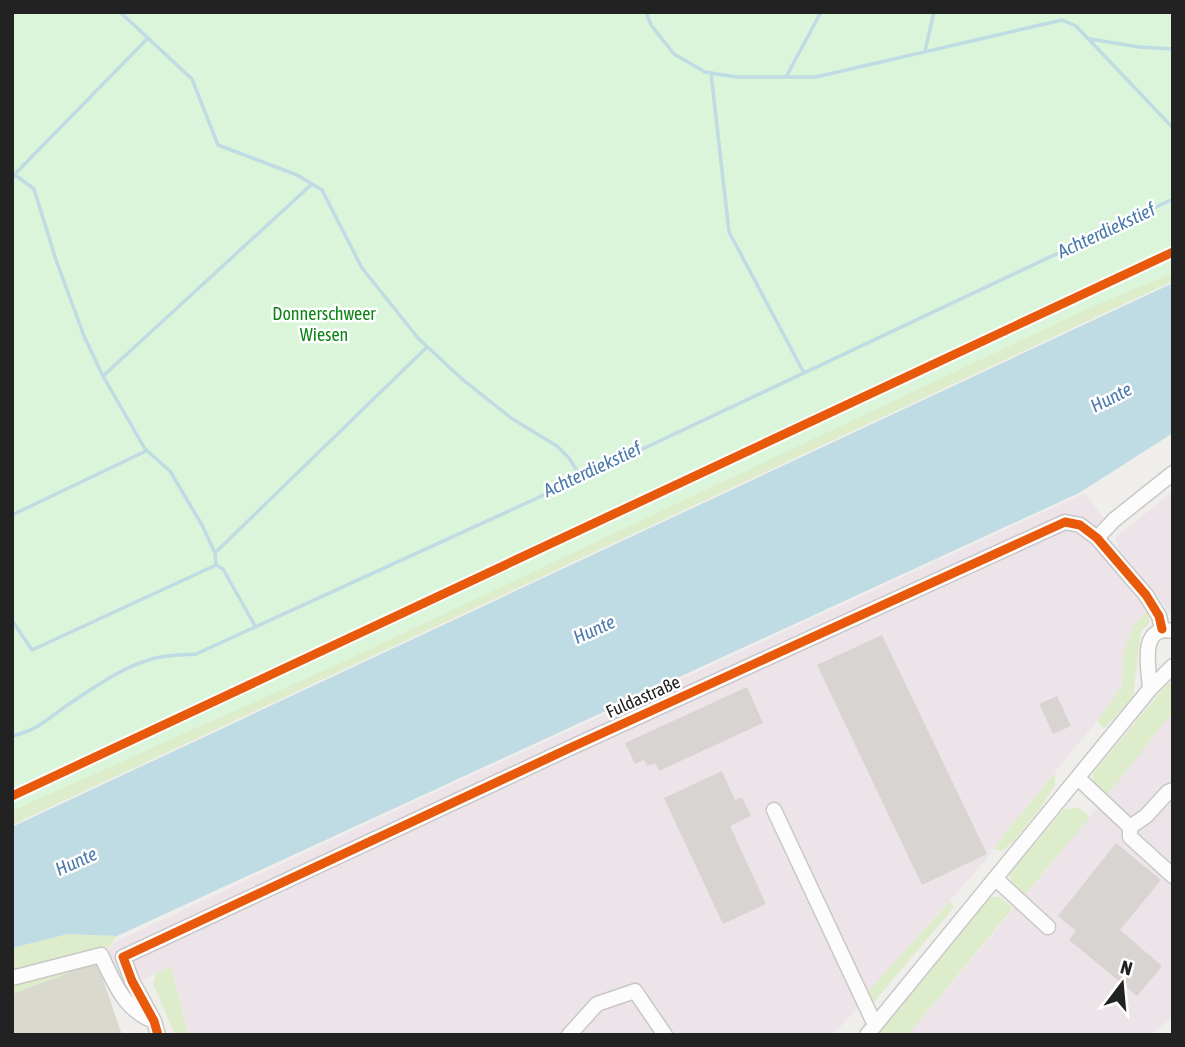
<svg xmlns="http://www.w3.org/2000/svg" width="1185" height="1047" font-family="'Asap Condensed',sans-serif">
<rect width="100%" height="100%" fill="#f0eeeb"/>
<path fill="#ede4e9" d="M1173 491V613L1169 612 1155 592 1118 549 1116 537Z
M1085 493 1105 520 1091 545 1108 560 1149 609 1134 624 1124 649 1122 686 1097 721 1004 834 986 860 872 987 868 995 833 1035H188L171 967 121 990 105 952 115 942 377 819Z
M1173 712V1016L1151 1035H908L1053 862Z"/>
<path fill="#d9d9cd" d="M97 962 122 1035H12V994Z"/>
<path fill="#ddeccb" d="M1173 256V281L12 825V799Z
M1149 609V624L1141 631 1133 697 1104 729 1097 721 1122 686 1124 649 1134 624Z
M1173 683V712L1105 798 1094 788 1093 773 1167 684Z
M1055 773V786L1041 807 1015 840 1002 851 994 849 1004 834Z
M1078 808 1090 817 1024 896 1014 887 1009 874 1064 809Z
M992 897H1000L1013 908 908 1035H875L981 907Z
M950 901 954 907 874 1002 868 995 872 987Z
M68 934 117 936 97 962 12 994V948Z
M171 967 188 1035H175L153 984 156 973Z"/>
<path fill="#daf5da" d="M12 12H1173V273L1092 307 332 667 12 811Z"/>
<path fill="#bfdbe3" d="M1173 283V433L1079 493 117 936 68 934 12 948V827Z"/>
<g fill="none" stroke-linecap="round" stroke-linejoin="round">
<path stroke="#bfdbe3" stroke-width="3.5" d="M120 12 192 79 218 145 297 175 322 190 362 268 418 338 462 379 511 418 557 446 569 458 581 477
M646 12 651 25 674 54 705 72 736 77H816L1062 20 1076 26 1173 128
M1090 39 1139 47 1173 49
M925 51 934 12
M711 73 729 232 804 373
M786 77 821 12
M12 175 18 177 34 189 56 260 84 336 103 376
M13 176 148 38
M12 515 146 451
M215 553 202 525 170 471 145 449 103 376 312 184
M216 565 215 553 427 347
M13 622 32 650 216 565 223 569 255 626
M12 736C39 730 48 718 69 704 95 687 122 667 152 659 165 655 182 655 196 654L581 478 1173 199"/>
</g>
<path fill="#d7d4d2" d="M882 635 987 854 922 885 817 665Z
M747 687 763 723 659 771 655 763 647 766 644 760 635 764 625 743Z
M1057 696 1071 726 1053 734 1039 704Z
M722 771 735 800 742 797 751 816 730 826 766 904 723 924 664 798Z
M1116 843 1161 880 1120 930 1162 966 1137 996 1069 940 1076 931 1058 916Z"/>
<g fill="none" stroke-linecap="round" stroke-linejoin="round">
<defs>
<path id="minor" d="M1097 538 1114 520 1173 473
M1150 689C1149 669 1138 624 1173 631
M1078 778 1130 827V837L1173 876
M774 810 875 1025
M1130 827 1146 816 1168 792 1173 790
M996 879 1048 927
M12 978 101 955C113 981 125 1011 154 1021
M158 1035 154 1021 132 981 123 957 572 747 1065 522 1080 525 1097 538 1146 595 1159 616 1162 629
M569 1035 597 1004 635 991 665 1035
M867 1035 1150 689 1173 666"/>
</defs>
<use href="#minor" stroke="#c9c8c7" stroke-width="17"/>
<use href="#minor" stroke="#fdfcfc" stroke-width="14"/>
<defs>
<path id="cycleway" d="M12 796 1173 252
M158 1035 154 1021 132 981 123 957 572 747 1065 522 1080 525 1097 538 1146 595 1159 616 1162 629"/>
</defs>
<use href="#cycleway" stroke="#fff" stroke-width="13"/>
<use href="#cycleway" stroke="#e8590c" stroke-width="9"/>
</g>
<g text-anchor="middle" stroke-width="5" stroke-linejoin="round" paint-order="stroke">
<g font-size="18" fill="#0c8416" stroke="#fff">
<text x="324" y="320">Donnerschweer<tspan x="324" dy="21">Wiesen</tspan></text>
</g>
<g font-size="18" fill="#222" stroke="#fff">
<text transform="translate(643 697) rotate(-24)" y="6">Fuldastraße</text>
</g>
<g font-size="19" font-style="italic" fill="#4a7aab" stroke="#fff">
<text transform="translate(1106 230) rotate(-25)" y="7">Achterdiekstief</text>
<text transform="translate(1111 397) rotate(-27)" y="7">Hunte</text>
<text transform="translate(592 469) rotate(-25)" y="7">Achterdiekstief</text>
<text transform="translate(594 629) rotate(-24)" y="7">Hunte</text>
<text transform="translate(76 861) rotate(-24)" y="7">Hunte</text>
</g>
</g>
<rect width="1185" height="1047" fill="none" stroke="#222222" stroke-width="28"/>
<g transform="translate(1122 984) rotate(16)" stroke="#ffffff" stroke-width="5" paint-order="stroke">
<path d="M0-5L12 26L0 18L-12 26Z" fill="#222222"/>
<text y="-10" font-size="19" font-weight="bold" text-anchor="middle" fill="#222222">N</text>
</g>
</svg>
